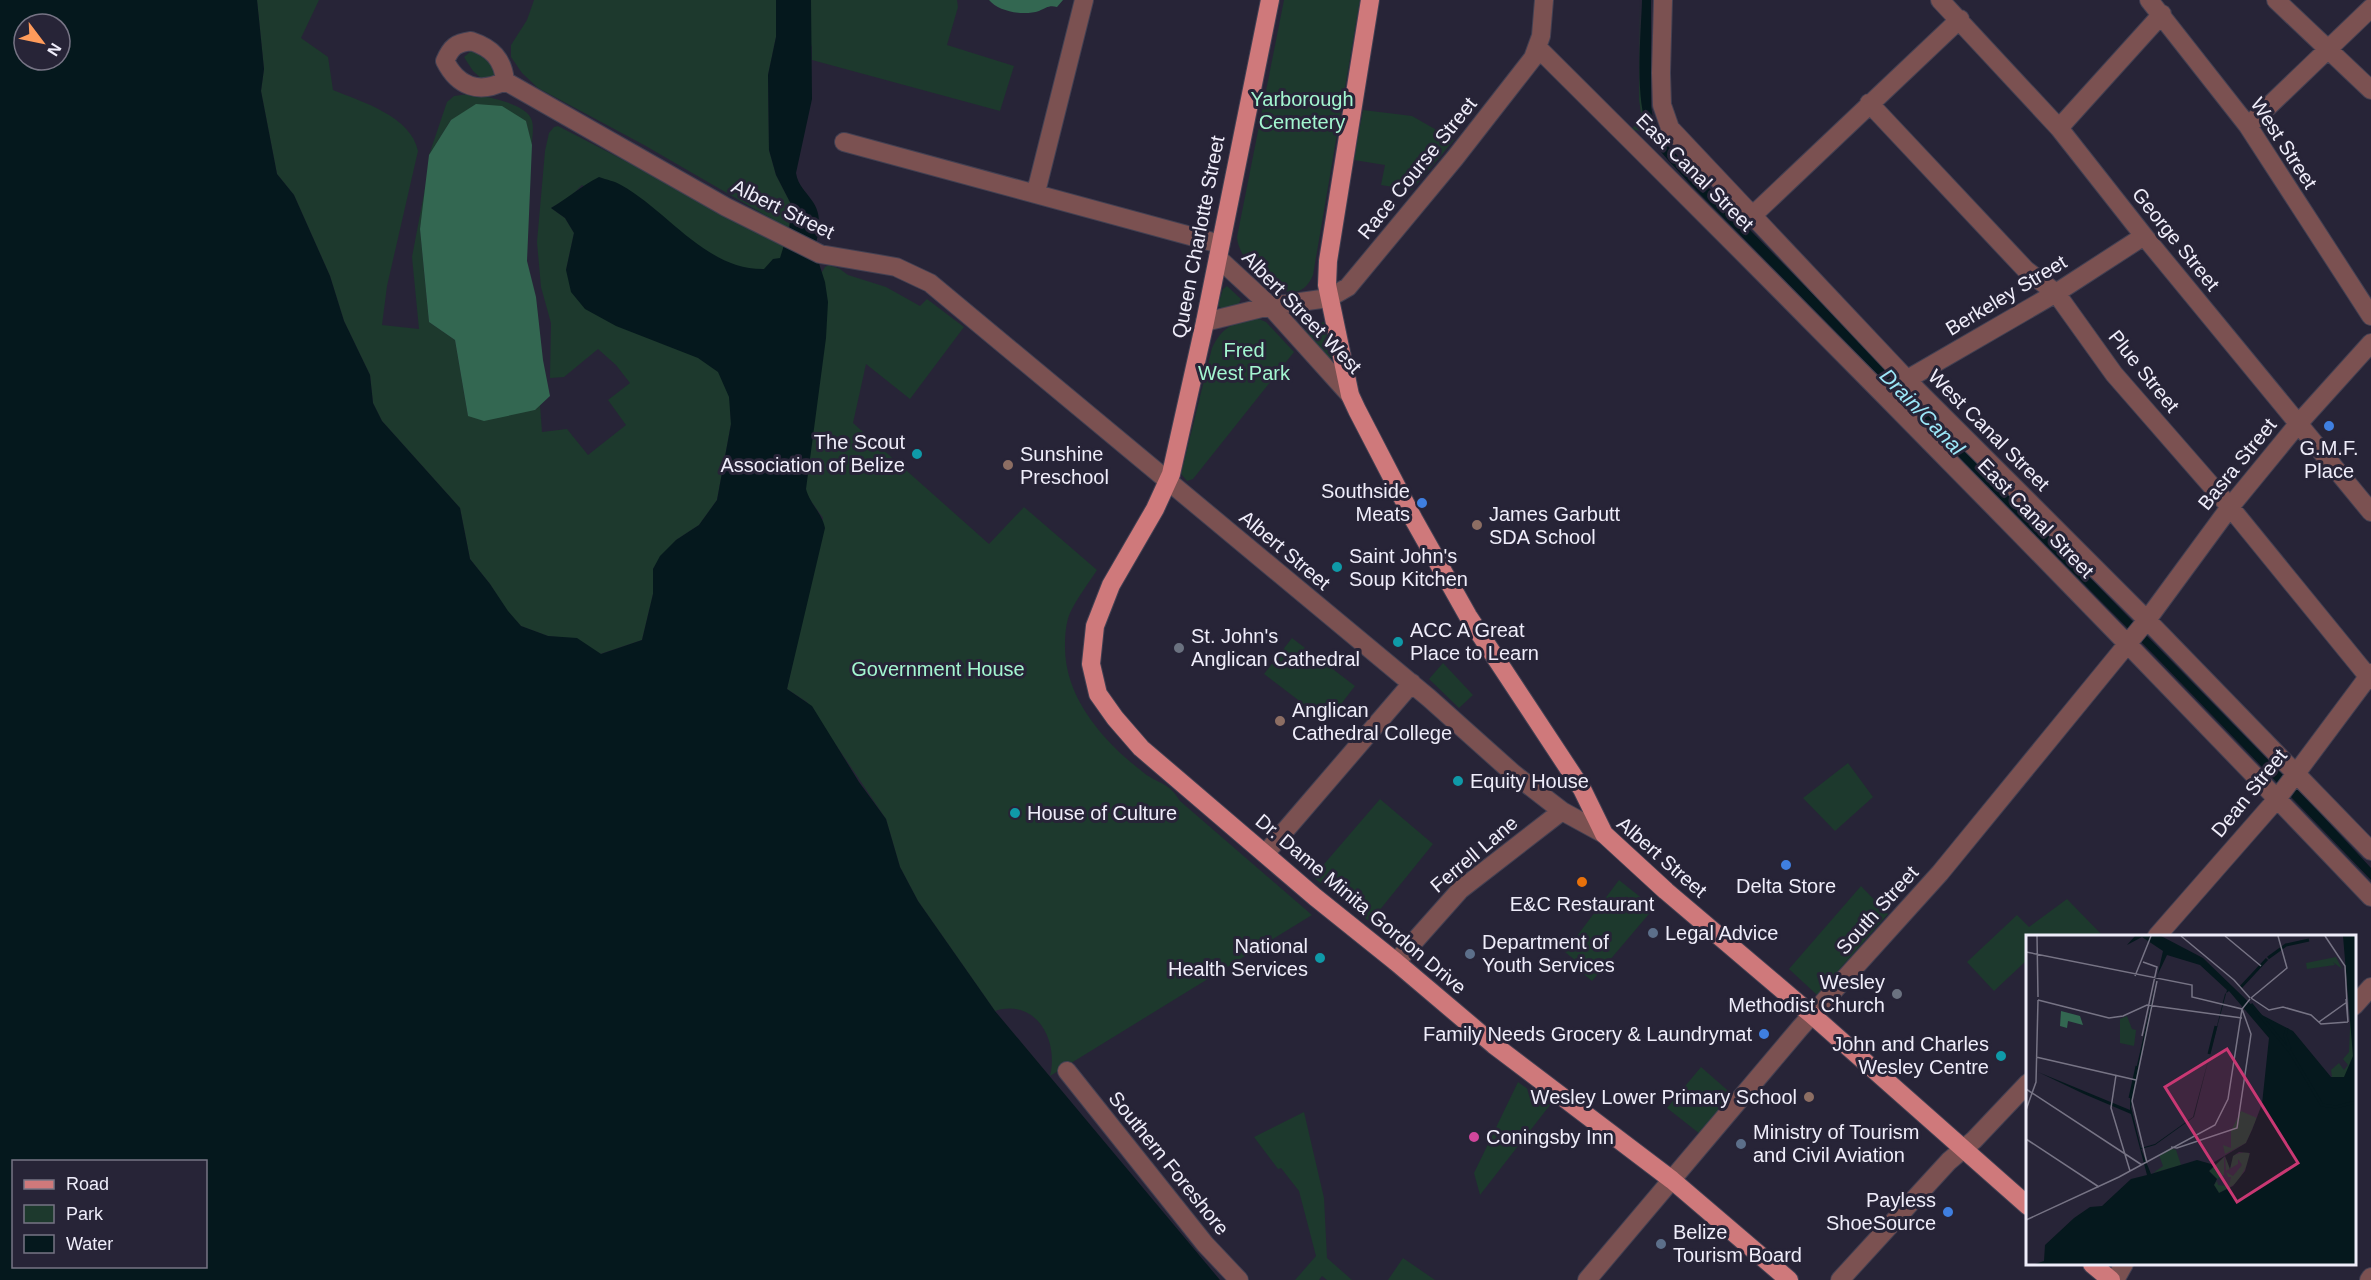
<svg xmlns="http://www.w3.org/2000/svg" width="2371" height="1280" font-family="Helvetica,sans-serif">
<rect width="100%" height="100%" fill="#272437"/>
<path fill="#1d392d" d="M257 0H319L301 38 328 57 333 90C362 102 411 116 418 151L387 286 382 325 419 329 412 257 426 183 420 229 429 322 455 340 468 416 535 410 540 405 542 432 567 429 588 455 626 425 608 400 630 383 616 365 598 349 564 377 550 378 551 323 541 287 537 242 545 151 549 133 554 127 558 126 783 243 788 255 755 285 582 185 571 196 551 208 565 218 574 233 566 270 726 322 731 424 717 500 699 525 676 540 653 569V594L642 640 600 654 577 639 548 636 521 626 507 611 490 584 470 559 460 508 382 421 373 403 370 375 344 321 330 276 294 195 277 174 261 91 264 69Z
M534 0H776V37L768 75 769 150 776 175 792 206 789 229 644 145 538 88 522 73 511 57V45L527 20Z
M793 0H957L958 7 947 45 1014 66 1000 111 812 60V47Z
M1284 0H1360L1313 275C1295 320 1238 265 1237 237Z
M1640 0 1641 98 1649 133 1631 129 1642 119 1639 100Z
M471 51C488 53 494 64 499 78L482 79 473 71 464 57Z
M469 94C484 96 528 103 532 121 534 128 532 137 532 145L526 121 451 120 429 155 447 102 454 96Z
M1363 110 1412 116 1454 140 1412 190 1381 185 1385 165 1354 160Z
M829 265 840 269 848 275 886 287 920 306 927 299 964 327 910 399 866 364 853 423 989 544 1024 507 1097 570C1088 584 1077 598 1070 613 1066 622 1065 635 1065 645 1064 698 1104 742 1144 773 1158 784 1169 782 1180 801L1312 915 1050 1076C1059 1040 1036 998 995 1011L918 901 900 867 886 819 807 702 787 689 823 518 811 501 798 518 820 275 825 267Z
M1227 286 1241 299 1238 305 1222 309 1218 305 1223 289Z
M1254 317 1266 322 1294 352 1193 479 1187 481 1181 474 1212 348C1221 328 1234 322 1254 317Z
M1324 322 1332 356 1330 359 1303 332 1312 325Z
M1292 638 1355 686 1327 722 1264 674Z
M1443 663 1473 695 1459 708 1429 679Z
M1848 763 1873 797 1835 831 1803 798Z
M1380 799 1433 844 1370 922 1313 877Z
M1619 880 1654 908 1592 981 1573 965 1576 961 1565 952Z
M1861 886 1888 914 1817 995 1789 969Z
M2067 899 2103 936H2028L2027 960 1994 991 1967 962 2017 915 2029 927Z
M1701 1067 1733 1095 1700 1134 1667 1108Z
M1518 1082 1550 1105 1480 1195 1474 1173Z
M1304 1112 1324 1198 1327 1258 1352 1280H1327L1322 1276 1319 1280H1295L1316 1256 1299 1191 1281 1168 1278 1169 1254 1137Z
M1403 1258 1435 1280H1388Z"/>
<path fill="#336751" d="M989 0H1063L1057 7C1049 5 1046 8 1039 11 1024 16 999 12 989 0Z
M476 104 502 106 526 121 532 145 527 261 536 297 543 360 550 396 535 410 484 421 468 416 455 340 429 322 420 229 429 155 451 120Z"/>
<path fill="#05181d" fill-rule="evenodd" d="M0 0H257L264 69 261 91 277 174 294 195 330 276 344 321 370 375 373 403 382 421 460 508 470 559 490 584 508 611 521 626 548 636 577 638 601 654 642 640 653 594V569L660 556 676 540 699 525 717 500 731 424 729 397 718 372 698 358 616 326 585 309 571 292 566 270 574 233 565 218 551 208C568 198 581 186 599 177 607 180 615 181 621 185 668 211 706 270 764 269L773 259 780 258 789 229 792 206 776 175 769 150 768 75 776 37V0H811L812 99 796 173C798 186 806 191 813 202 822 215 820 234 814 248L825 282 828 302 826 338 806 489C810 504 822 513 825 528L787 689 812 706 859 782 886 819 900 867 918 901 995 1011 1220 1280H0ZM24 24H60V60H24ZM14 1162H206V1266H14Z
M1642 0H1651V106L1653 118 1665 143 2318 811 2371 868V880L2156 657 1689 183C1676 168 1658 152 1649 133 1634 100 1641 37 1642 0Z"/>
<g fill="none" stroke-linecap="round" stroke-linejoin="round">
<defs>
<path id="minor" d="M1663 0 1661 73 1662 105 1670 128 1916 389 2147 620 2371 851
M1940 0 2059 128 2144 236 2371 512
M2149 0 2248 126 2371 316
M2276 0 2371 90
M471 41C492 48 503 59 505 81 479 94 458 87 445 61 451 47 456 43 471 41Z
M1538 48C1819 327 2097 610 2371 897
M505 81 726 207 820 254 896 267 930 283 1429 698 1514 774 1562 811 1604 834
M1869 103 2026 270 2056 293 2114 374 2230 507 2371 680
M2248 126 2371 8
M2059 128 2162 14
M844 142 1220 244
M1036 192 1084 0
M1752 216 1960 19
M1218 258 1270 306 1350 395
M1205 322 1270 306 1329 298 1348 287 1455 158 1533 58 1541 36 1544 0
M1884 395 1899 384 2056 293 2144 236
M1265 854 1412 683
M2157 936 2277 799 2371 673
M1396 962 1460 890 1562 811
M2354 1006 2371 987
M1067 1071 1205 1244 1239 1280
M1587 1280 1800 1028 1940 873 2147 620 2230 507 2298 424 2371 343
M1840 1280 1949 1161 1974 1140 2028 1083
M2115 1280 2124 1264
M2369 1280 2371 1277"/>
<path id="major" d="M1270 0 1205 322 1171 474 1155 509 1111 585 1095 626 1091 664 1098 694 1115 718 1141 748 1315 897 1396 962 1494 1045 1672 1180 1789 1280
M1370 0 1328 261 1327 285 1350 395 1357 410 1414 520 1468 616 1582 789 1604 834 1666 891 1812 1015 2028 1206
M2092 1264 2111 1280"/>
</defs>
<use href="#minor" stroke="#434052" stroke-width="20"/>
<use href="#major" stroke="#434052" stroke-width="20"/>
<use href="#minor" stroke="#7b5151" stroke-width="18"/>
<use href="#major" stroke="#cf797b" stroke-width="18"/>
</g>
<g fill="#3f7fe0" stroke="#272437" stroke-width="2">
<circle cx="2329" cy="426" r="6"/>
<circle cx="1422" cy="503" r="6"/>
<circle cx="1786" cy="865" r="6"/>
<circle cx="1764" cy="1034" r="6"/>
<circle cx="1948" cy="1212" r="6"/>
</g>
<g fill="#0f9aa8" stroke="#272437" stroke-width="2">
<circle cx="917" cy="454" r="6"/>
<circle cx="1337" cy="567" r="6"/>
<circle cx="1398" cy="642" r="6"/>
<circle cx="1458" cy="781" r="6"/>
<circle cx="1015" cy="813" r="6"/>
<circle cx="1320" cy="958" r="6"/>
<circle cx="2001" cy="1056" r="6"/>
</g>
<g fill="#8d6e63" stroke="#272437" stroke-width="2">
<circle cx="1008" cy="465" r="6"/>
<circle cx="1477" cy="525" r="6"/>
<circle cx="1280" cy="721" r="6"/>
<circle cx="1809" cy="1097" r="6"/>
</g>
<g fill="#6b7280" stroke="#272437" stroke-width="2">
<circle cx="1179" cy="648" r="6"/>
<circle cx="1897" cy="994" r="6"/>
</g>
<circle fill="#e8710a" stroke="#272437" stroke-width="2" cx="1582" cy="882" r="6"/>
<g fill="#5c6f8a" stroke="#272437" stroke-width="2">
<circle cx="1653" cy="933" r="6"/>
<circle cx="1470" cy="954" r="6"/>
<circle cx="1741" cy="1144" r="6"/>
<circle cx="1661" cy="1244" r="6"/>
</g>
<circle fill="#d1479c" stroke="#272437" stroke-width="2" cx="1474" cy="1137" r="6"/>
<g text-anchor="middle" stroke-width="6" stroke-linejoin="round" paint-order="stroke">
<g font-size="20" fill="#a3f6d0" stroke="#272437">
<text x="1302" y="106">Yarborough<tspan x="1302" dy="23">Cemetery</tspan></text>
<text x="1244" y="357">Fred<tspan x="1244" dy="23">West Park</tspan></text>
<text x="938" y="676">Government House</text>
</g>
<g font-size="20" fill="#efedfa" stroke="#272437">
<text transform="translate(2284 143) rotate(57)" y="7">West Street</text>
<text transform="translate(1417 168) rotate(-51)" y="7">Race Course Street</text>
<text transform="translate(1695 172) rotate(45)" y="7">East Canal Street</text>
<text transform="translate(783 209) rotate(26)" y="7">Albert Street</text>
<text transform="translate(1198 237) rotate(-79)" y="7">Queen Charlotte Street</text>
<text transform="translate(2176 239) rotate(51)" y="7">George Street</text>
<text transform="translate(2006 295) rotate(-31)" y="7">Berkeley Street</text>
<text transform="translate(1302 312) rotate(46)" y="7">Albert Street West</text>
<text transform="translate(2144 371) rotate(51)" y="7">Plue Street</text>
<text transform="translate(1989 430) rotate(45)" y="7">West Canal Street</text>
<text transform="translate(2237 464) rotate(-51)" y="7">Basra Street</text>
<text transform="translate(2036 518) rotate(46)" y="7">East Canal Street</text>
<text transform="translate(1285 550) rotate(40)" y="7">Albert Street</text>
<text transform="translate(2249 793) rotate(-51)" y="7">Dean Street</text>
<text transform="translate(1474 854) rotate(-40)" y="7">Ferrell Lane</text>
<text transform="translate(1662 857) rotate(41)" y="7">Albert Street</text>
<text transform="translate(1361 904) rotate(40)" y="7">Dr. Dame Minita Gordon Drive</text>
<text transform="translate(1877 910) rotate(-48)" y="7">South Street</text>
<text transform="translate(1169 1163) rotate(51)" y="7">Southern Foreshore</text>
</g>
<g font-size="20" fill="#efedfa" stroke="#272437" text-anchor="start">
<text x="905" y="449" text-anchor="end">The Scout<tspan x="905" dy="23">Association of Belize</tspan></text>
<text x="2329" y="455" text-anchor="middle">G.M.F.<tspan x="2329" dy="23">Place</tspan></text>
<text x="1020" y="461">Sunshine<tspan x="1020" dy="23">Preschool</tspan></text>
<text x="1410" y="498" text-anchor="end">Southside<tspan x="1410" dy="23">Meats</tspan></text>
<text x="1489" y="521">James Garbutt<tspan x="1489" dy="23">SDA School</tspan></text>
<text x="1349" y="563">Saint John's<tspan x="1349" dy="23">Soup Kitchen</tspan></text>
<text x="1410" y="637">ACC A Great<tspan x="1410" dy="23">Place to Learn</tspan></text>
<text x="1191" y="643">St. John's<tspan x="1191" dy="23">Anglican Cathedral</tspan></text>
<text x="1292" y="717">Anglican<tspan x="1292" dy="23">Cathedral College</tspan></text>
<text x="1470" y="788">Equity House</text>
<text x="1027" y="820">House of Culture</text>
<text x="1786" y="893" text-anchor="middle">Delta Store</text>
<text x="1582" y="911" text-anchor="middle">E&amp;C Restaurant</text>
<text x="1665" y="940">Legal Advice</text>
<text x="1482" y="949">Department of<tspan x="1482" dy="23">Youth Services</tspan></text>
<text x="1308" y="953" text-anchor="end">National<tspan x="1308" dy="23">Health Services</tspan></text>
<text x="1885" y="989" text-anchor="end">Wesley<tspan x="1885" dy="23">Methodist Church</tspan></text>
<text x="1752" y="1041" text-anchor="end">Family Needs Grocery &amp; Laundrymat</text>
<text x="1989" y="1051" text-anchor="end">John and Charles<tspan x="1989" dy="23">Wesley Centre</tspan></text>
<text x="1797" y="1104" text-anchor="end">Wesley Lower Primary School</text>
<text x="1753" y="1139">Ministry of Tourism<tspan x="1753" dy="23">and Civil Aviation</tspan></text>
<text x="1486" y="1144">Coningsby Inn</text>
<text x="1936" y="1207" text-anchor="end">Payless<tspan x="1936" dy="23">ShoeSource</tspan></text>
<text x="1673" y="1239">Belize<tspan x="1673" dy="23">Tourism Board</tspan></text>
</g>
<g font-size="21" font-style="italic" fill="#9ce7f8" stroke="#272437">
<text transform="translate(1922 412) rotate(46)" y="7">Drain/Canal</text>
</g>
</g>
<g transform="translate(2026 935)">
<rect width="330" height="330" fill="#272437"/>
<path d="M310 22 316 34 307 27 309 30 281 34 280 28ZM325 69 327 121 325 129 319 142H306L305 135 313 128 318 135 322 130 317 124 323 117ZM101 81 106 94 110 95 108 111 94 108V84ZM215 176 231 183 229 188 220 208 199 219 197 210 205 213V196ZM144 213 150 215 155 230 127 238 137 231 133 220ZM222 216 225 223 211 248 193 258 188 250 191 246 192 250 203 251 205 242H202L200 237 207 241 216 230 212 224V229L200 236 199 222 205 232 204 221ZM198 222V240L191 244 183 236Z" fill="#1d392d"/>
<path d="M35 76 54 81 57 90 42 86 41 93 34 91Z" fill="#336751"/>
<path d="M109 1H135L177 23 236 80 267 96 305 142H318L327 121 317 1H330V329H9L18 326 19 310 48 283 64 272 76 271 105 244 121 240 105 179 58 159 12 137 104 175V161L137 16 116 2 101 10ZM141 20 174 30 201 55 167 182 129 209 115 213 105 172 132 39ZM203 56 243 103 236 169 226 195 220 208 185 229 171 225 125 239 115 214 129 210 168 182 199 59ZM213 217 224 218 219 236 207 251 193 258 188 250 191 244 183 236 199 221 204 234 207 221Z" fill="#05181d" fill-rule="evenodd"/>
<path fill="none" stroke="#05181d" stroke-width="3" d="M242 23 260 10 283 5M214 53 241 24M225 69 265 118 296 170 310 172 330 167M261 93 259 101 264 114M183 119 190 91M104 163 111 131"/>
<path fill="none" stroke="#777485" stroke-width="1.5" d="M11 1 12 62M155 1 208 45 224 63M199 1 235 31M299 1 319 31 322 87M0 17 166 50V62L216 74 225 99 211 193 151 213 145 212M109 41 125 1M225 63 261 33 252 1M225 63 243 75 257 72 285 80 295 89 322 87M320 64 322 87M12 65 83 83 97 81 121 70 216 83M293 87 321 67M116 101 131 32 117 27M10 122 110 145M90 140 85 173 104 236M0 154 116 230M0 175 10 147 12 65M0 204 73 252M121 228 106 166 131 46M0 285 93 242 189 190 202 164 216 74 224 64"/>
<path fill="#c93873" fill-opacity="0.15" stroke="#c93873" stroke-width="3" d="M201 114 272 228 211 267 139 152Z"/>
<rect width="330" height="330" fill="none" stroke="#efedfa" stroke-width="3"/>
</g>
<rect x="12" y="1160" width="195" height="108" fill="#272437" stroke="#777485" stroke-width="1.5"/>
<rect x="24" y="1180" width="30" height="9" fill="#cf797b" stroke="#777485" stroke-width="1.5"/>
<text x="66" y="1190" font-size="18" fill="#efedfa">Road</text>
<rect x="24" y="1205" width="30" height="18" fill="#1d392d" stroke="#777485" stroke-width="1.5"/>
<text x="66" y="1220" font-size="18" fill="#efedfa">Park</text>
<rect x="24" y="1235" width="30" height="18" fill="#05181d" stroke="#777485" stroke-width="1.5"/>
<text x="66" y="1250" font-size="18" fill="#efedfa">Water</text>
<g transform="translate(42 42) rotate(122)"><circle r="28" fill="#272437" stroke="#777485" stroke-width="1.5"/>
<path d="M0-4.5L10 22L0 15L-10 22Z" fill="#ff9b5b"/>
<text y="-9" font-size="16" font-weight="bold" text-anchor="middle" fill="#efedfa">N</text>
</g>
</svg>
